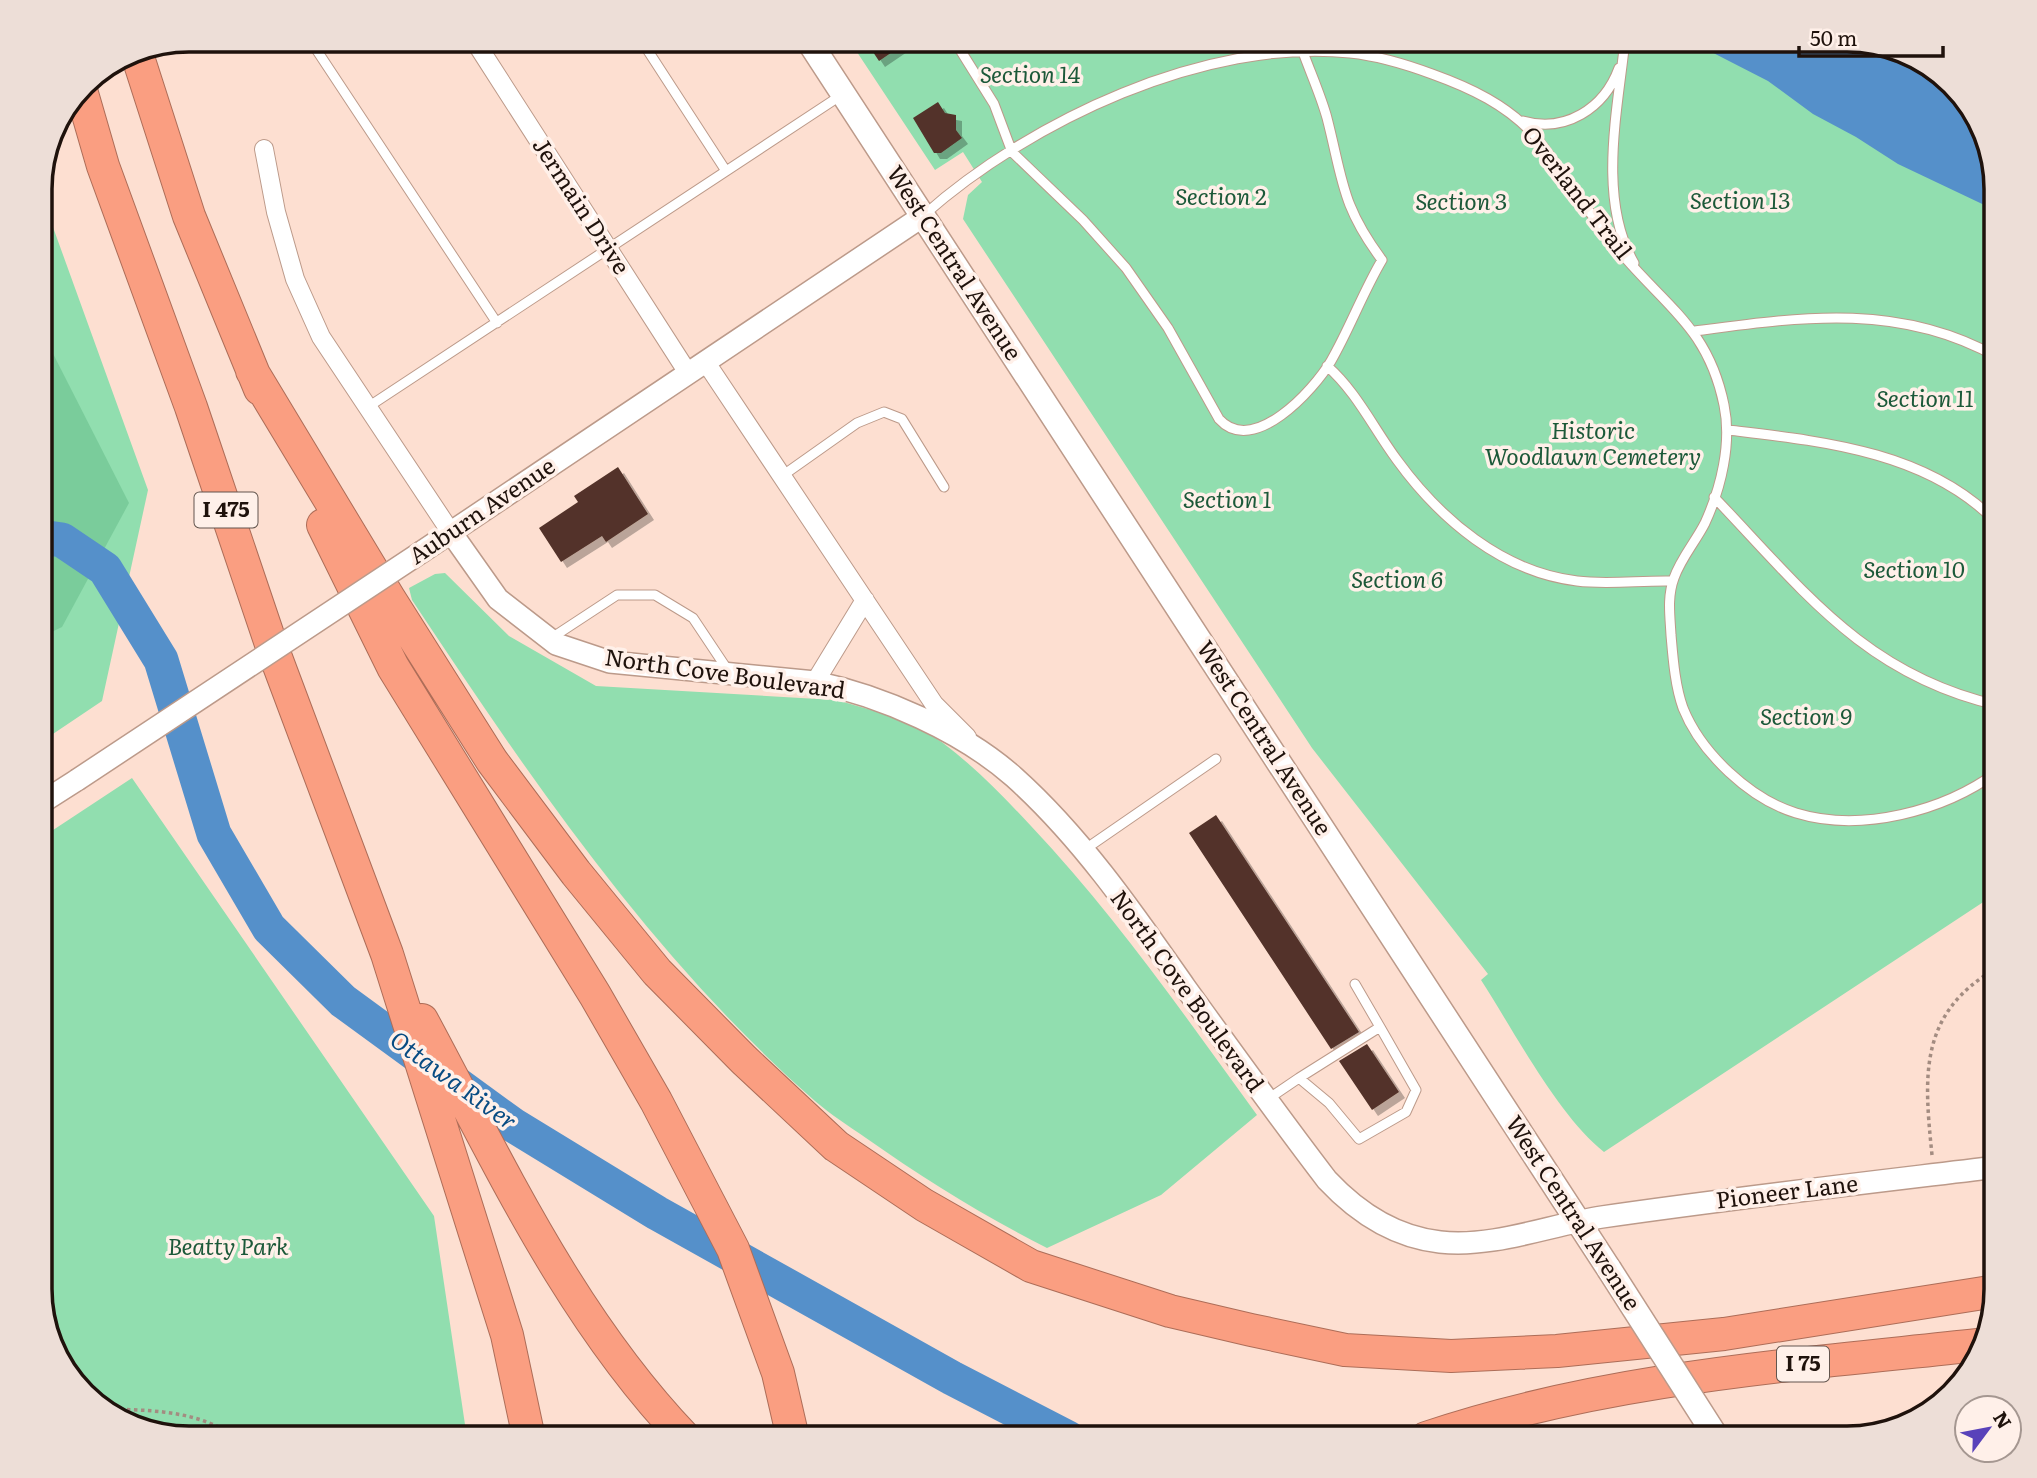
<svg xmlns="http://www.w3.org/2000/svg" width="2037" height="1478" font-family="Literata,serif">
<defs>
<filter id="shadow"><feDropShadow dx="6" dy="6" stdDeviation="0" flood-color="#0004"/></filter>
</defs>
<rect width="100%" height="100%" fill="#fddfd1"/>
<path fill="#91deaf" d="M849 40H1848L1938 71 1981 123 1997 189V893L1604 1152C1558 1116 1514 1031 1481 980L1488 974 1312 748 963 219 968 195 982 182 963 152 935 170Z
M41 194 148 490 102 701 41 742Z
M445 573 509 636 596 686 835 700C868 708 914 722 943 743 975 767 1004 797 1031 826 1115 915 1185 1016 1257 1115L1161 1195 1047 1248C984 1216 924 1179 866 1138 849 1126 831 1115 815 1101 653 959 530 778 412 600L409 588 435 574Z
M132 778 434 1216 467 1438H189L99 1407 60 1363 41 1298V838Z"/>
<path fill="#7acc9b" d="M41 330 129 503 62 627 41 637Z"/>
<path fill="#5590ca" d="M1688 40H1848L1938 71 1981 123 1997 189V211L1898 164 1856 137 1813 114 1768 81Z"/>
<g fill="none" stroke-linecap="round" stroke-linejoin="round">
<path stroke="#5590ca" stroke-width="35" d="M41 537 62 540 105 569 161 660 214 834 269 928 343 1001 513 1125 657 1213 952 1378 1068 1438"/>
</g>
<path fill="#523329" filter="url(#shadow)" d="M865 40H910L879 61Z
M938 102 945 113 956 115V130L962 138 941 153H934L913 118Z
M618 467 648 514 606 542 602 536 561 562 539 528 578 502 574 496Z
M1216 815 1359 1032 1331 1049 1189 833Z
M1367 1044 1399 1092 1372 1110 1339 1061Z"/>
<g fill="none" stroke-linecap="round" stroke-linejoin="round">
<defs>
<path id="service" d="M310 40 497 323
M641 40 726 171
M954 40 994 104 1012 152 1083 220 1126 268 1168 328 1219 419C1253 457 1314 390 1331 361 1350 328 1363 292 1382 260 1341 205 1343 180 1327 118 1321 96 1311 74 1303 52
M1625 40C1618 109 1597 199 1634 263
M1523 121C1565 133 1604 109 1619 68
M924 215C1030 121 1205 38 1350 53 1379 56 1405 64 1432 74 1471 88 1507 105 1535 136 1563 172 1587 211 1616 247 1663 305 1708 326 1724 405 1732 443 1721 488 1705 523 1696 541 1681 558 1674 578 1667 597 1670 616 1671 635 1673 658 1675 686 1683 708 1701 753 1750 799 1796 813 1861 833 1944 811 1997 772
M1695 331C1800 317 1899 302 1997 357
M1327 366C1356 391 1374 429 1397 460 1440 519 1502 572 1577 581 1609 585 1641 580 1673 581
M368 407 843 94
M1728 430C1821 441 1928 451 1997 523
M782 476 857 423 884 412 902 419 944 487
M1714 497C1802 589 1865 675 1997 705
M550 639 617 595H655L693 618 729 672
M1084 850 1216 759
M1299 1078 1380 1027 1355 984
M1268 1099 1299 1078 1329 1103 1359 1139 1406 1112 1416 1090 1380 1027"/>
<path id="minor" d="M474 40 688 373
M264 149 276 212 295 279 321 337 450 531
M705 361 934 704 967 737
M815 682 865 600"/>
<path id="tertiary" d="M450 531 498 599 556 644 610 662 815 682C882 696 962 731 1014 777 1081 837 1134 914 1185 987 1232 1052 1278 1116 1327 1180 1357 1212 1395 1237 1440 1242 1494 1248 1549 1225 1602 1217 1733 1198 1865 1183 1997 1167
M423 551 923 216
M41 803 77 780"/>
<path id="secondary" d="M808 40 1609 1269"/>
<path id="motorway" d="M136 51 189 216 260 389
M81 90 103 166 191 407 272 647 387 954 507 1335 529 1438
M252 371 389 598 492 761 576 873 657 972 744 1060 836 1146 924 1205 1031 1266 1170 1311 1251 1330 1345 1350 1451 1356 1557 1351 1724 1334 1996 1291
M323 525 393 667 595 995 656 1101 733 1249 778 1373 793 1438
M422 1020C500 1165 570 1318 685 1438
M1426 1438C1603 1378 1793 1365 1978 1345"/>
</defs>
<use href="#service" stroke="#bc9a8a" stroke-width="11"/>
<use href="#minor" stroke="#bc9a8a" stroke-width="20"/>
<use href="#tertiary" stroke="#bc9a8a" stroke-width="24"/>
<use href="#secondary" stroke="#bc9a8a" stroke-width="27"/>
<use href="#motorway" stroke="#ad6d58" stroke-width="34"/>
<path stroke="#a38c81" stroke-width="3.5" stroke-dasharray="3.5 3.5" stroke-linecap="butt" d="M1932 1155C1924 1076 1918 1013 1997 968
M106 1409C147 1410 201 1410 235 1438"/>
<use href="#service" stroke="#fff" stroke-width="9"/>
<use href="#minor" stroke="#fff" stroke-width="18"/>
<use href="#tertiary" stroke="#fff" stroke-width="21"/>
<use href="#secondary" stroke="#fff" stroke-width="24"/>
<use href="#motorway" stroke="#fa9e81" stroke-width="32"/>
<defs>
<path id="tertiary-bridge" d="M77 780 423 551"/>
<path id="secondary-bridge" d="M1609 1269 1717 1438"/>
</defs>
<use href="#tertiary-bridge" stroke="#bc9a8a" stroke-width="24" stroke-linecap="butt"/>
<use href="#secondary-bridge" stroke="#bc9a8a" stroke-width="27" stroke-linecap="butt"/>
<use href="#tertiary-bridge" stroke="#fff" stroke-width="21"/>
<use href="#secondary-bridge" stroke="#fff" stroke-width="24"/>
</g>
<g text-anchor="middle" stroke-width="7" stroke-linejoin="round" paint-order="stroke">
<g fill="#fff0e9" stroke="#62554e" stroke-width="2">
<rect x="194.5" y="492.5" width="63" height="35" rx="5"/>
<rect x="1777" y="1346.5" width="52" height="35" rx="5"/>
</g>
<g font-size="21" font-weight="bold" fill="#1f120c">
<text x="226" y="517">I 475</text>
<text x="1803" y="1371">I 75</text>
</g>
<g font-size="23" font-style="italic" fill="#1c5939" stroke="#fff0e9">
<text x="1030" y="83">Section 14</text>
<text x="1221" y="205">Section 2</text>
<text x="1740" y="209">Section 13</text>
<text x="1461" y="210">Section 3</text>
<text x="1925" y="407">Section 11</text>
<text x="1593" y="439">Historic<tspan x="1593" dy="26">Woodlawn Cemetery</tspan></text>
<text x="1227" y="508">Section 1</text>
<text x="1914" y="578">Section 10</text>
<text x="1397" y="588">Section 6</text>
<text x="1806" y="725">Section 9</text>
<text x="228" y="1255">Beatty Park</text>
</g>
<g font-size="23" fill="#1f120c" stroke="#fff0e9">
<text transform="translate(1577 193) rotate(52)" y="8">Overland Trail</text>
<text transform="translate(581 206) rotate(57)" y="8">Jermain Drive</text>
<text transform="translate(954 263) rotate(57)" y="8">West Central Avenue</text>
<text transform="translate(482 511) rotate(-34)" y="8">Auburn Avenue</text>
<text transform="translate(725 674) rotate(8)" y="8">North Cove Boulevard</text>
<text transform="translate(1264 738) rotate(57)" y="8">West Central Avenue</text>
<text transform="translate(1187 991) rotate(54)" y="8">North Cove Boulevard</text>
<text transform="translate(1787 1192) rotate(-7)" y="8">Pioneer Lane</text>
<text transform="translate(1573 1213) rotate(57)" y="8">West Central Avenue</text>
</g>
<g font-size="24" font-style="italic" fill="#084c83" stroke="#fff0e9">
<text transform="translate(453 1081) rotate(36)" y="8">Ottawa River</text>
</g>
</g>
<path d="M0 0H2037V1478H0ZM189 52H1847A137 137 0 0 1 1984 189V1289A137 137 0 0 1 1847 1426H189A137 137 0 0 1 52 1289V189A137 137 0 0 1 189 52Z" fill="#edded7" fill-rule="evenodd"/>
<path fill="none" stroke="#1f120c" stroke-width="3.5" d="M189 52H1847A137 137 0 0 1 1984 189V1289A137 137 0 0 1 1847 1426H189A137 137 0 0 1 52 1289V189A137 137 0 0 1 189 52Z"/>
<g transform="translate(1988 1429) rotate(58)"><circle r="33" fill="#fff0e9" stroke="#a59791" stroke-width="2"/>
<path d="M0-5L12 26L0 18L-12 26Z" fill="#5942ba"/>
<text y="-10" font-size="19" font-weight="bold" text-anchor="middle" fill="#1f120c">N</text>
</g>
<path d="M1799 46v10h144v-10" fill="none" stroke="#1f120c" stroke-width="3.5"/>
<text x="1810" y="46" font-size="21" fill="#1f120c" stroke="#fff0e9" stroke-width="5" paint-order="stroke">50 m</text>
</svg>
